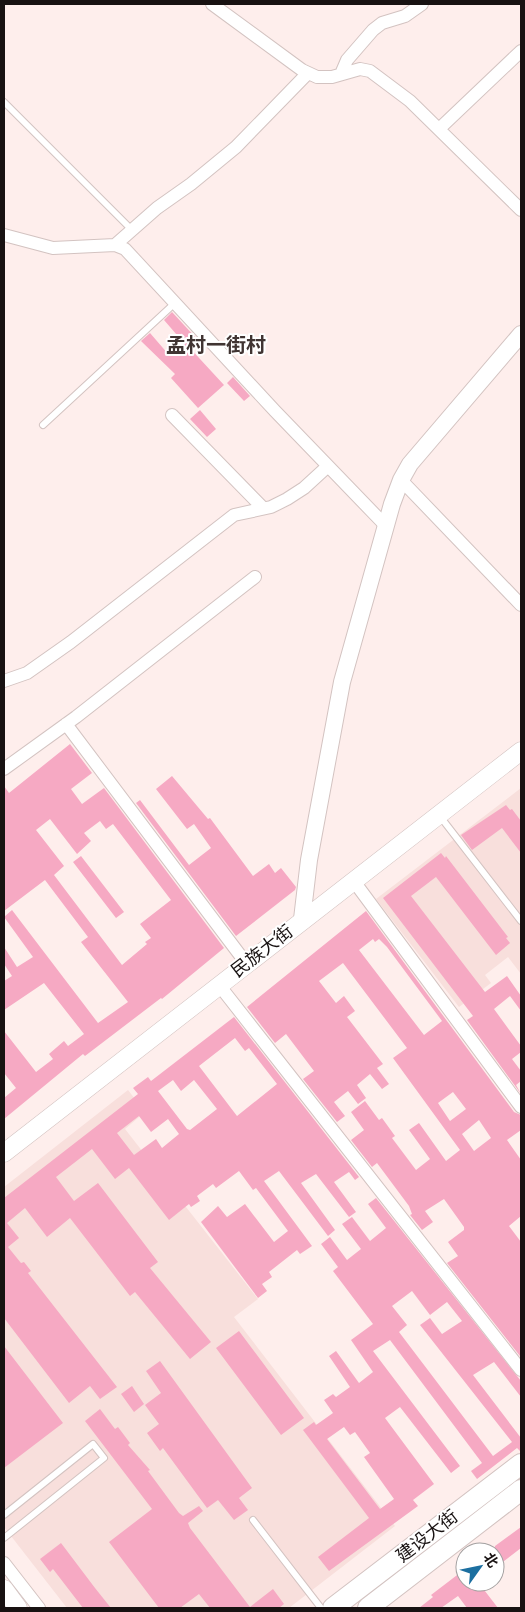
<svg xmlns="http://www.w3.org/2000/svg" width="525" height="1612" font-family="'Golos Text','Noto Sans SC',sans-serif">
<rect width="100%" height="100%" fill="#feeeec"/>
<path fill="#f8dfdc" d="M521 788V974L508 957 485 975 491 983 459 1007 376 899Z
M128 1090 145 1112 125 1129 258 1299 234 1317 395 1526 289 1608H67L4 1527V1187Z"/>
<path fill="#f6a9c3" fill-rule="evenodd" d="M172 312 196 338 188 346 224 385 198 408 171 378 175 374 141 341 150 333 169 355 183 342 164 320Z
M233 377 250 396 244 401 227 383Z
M200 410 216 429 207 437 190 419Z
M70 744 92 773 71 789 82 804 104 788 224 948 162 999 161 998 85 1056 83 1054 4 1119V1098L16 1088 4 1073V1031L36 1072 53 1059 49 1054 64 1041 68 1046 84 1034 44 983 4 1010V981L12 976 4 964V947L17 967 33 957 4 917 12 910 98 1023 128 1002 81 942 88 937 45 880 4 911V786L9 793ZM50 819 77 854 91 841 84 833 100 821 106 829 113 824 171 900 140 924 151 938 145 942 147 944 122 965 54 875 64 866 36 830Z
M172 776 208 819 210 818 253 876 269 864 275 873 281 868 296 887 295 890 236 936 136 803 140 800 189 865 211 848 194 824 187 829 156 789Z
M506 805 510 810 512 809 521 821V853L502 828 472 850 461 835Z
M441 853 445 858 446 856 508 937 506 938 510 943 496 955 436 877 411 896 485 992 507 976 521 996V1011L510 996 494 1009 521 1046V1052L512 1059 521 1071V1081L516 1085 521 1094 467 1020 473 1016 383 898Z
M81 856 124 912 116 918 73 862Z
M366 911 514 1112 521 1115V1130L507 1140 521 1160V1216L509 1226 521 1242 520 1356 447 1263 458 1256 448 1242 464 1230V1227L444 1199 425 1211 433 1222 422 1230 410 1215 412 1214 409 1206 377 1163 372 1167 351 1140 364 1130 351 1112 365 1101 379 1120 382 1118 395 1136 392 1138 416 1170 430 1159 409 1130 419 1123 446 1161 460 1150 393 1058 407 1048 343 963 319 981 336 1003 344 996 355 1011 347 1017 383 1064 377 1068 389 1084 382 1089 370 1074 357 1085 366 1098 358 1104 348 1091 334 1102 345 1116 337 1122 303 1079 314 1071 286 1034 275 1043 247 1007ZM373 939 375 942 379 939 387 947 442 1021 424 1035 359 950ZM453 1092 466 1109 450 1121 438 1103ZM479 1120 491 1138 474 1151 462 1134Z
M234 1017 359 1177 355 1180 349 1172 334 1182 356 1212 349 1217 316 1174 301 1183 335 1230 328 1236 279 1171 264 1181 312 1246 300 1254 297 1250 269 1272 272 1277 262 1284 267 1291 258 1298 201 1222 218 1206 227 1217 245 1204 274 1242 288 1231 256 1188 253 1190 239 1171 216 1188 213 1184 197 1196 200 1201 191 1207 189 1204 169 1220 129 1168 115 1179 92 1149 56 1177 74 1201 98 1183 158 1262 150 1268 211 1342 190 1359 135 1292 130 1296 70 1218 47 1237 25 1208 7 1223 19 1238 8 1247 21 1263 24 1262 31 1271 28 1273 117 1387 100 1399 90 1386 69 1403 4 1318V1198L138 1094 133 1088 148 1077 151 1081ZM235 1038 245 1051 249 1048 277 1084 237 1116 199 1066ZM173 1080 181 1091 194 1080 217 1109 190 1130 187 1129 158 1091ZM139 1116 151 1132 168 1119 179 1134 162 1148 156 1139 134 1155 117 1133Z
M376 1198 521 1381V1397L494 1362 473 1375 521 1438V1452L517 1448 477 1479 471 1471 482 1463 390 1340 373 1351 460 1466 451 1473 400 1407 385 1418 434 1484 413 1500 418 1506 329 1571 318 1557 369 1518 303 1430 314 1422 316 1425 333 1413 324 1400 333 1394 336 1397 350 1387 329 1356 336 1351 359 1383 373 1372 351 1340 373 1324 333 1271 338 1267 321 1244 330 1237 347 1260 361 1249 342 1224 352 1217 370 1241 386 1228 368 1204ZM412 1291 430 1315 447 1302 462 1321 442 1334 430 1318 420 1325 512 1442 493 1456 399 1332 407 1325 392 1306ZM344 1427 350 1435 355 1432 370 1453 364 1457 394 1499 380 1509 327 1439Z
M239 1331 304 1418 281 1435 216 1348Z
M4 1346 63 1423 4 1468Z
M160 1361 252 1488 239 1498 248 1510 234 1520 218 1500 207 1508 163 1448 160 1451 147 1433 159 1424 145 1405 161 1393 146 1371Z
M132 1386 144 1404 134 1412 121 1394Z
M100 1409 115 1429 118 1427 130 1443 128 1445 150 1470 148 1471 179 1513 183 1516 199 1506 203 1511 188 1523 190 1528 250 1607 273 1589 284 1604 279 1608H210L199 1594 180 1608H159L109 1542 152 1509 85 1421Z
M521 1527V1548L495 1568V1546Z
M61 1543 95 1588 111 1608H83L53 1569 50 1572 40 1559Z
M465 1569V1582H478L498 1608H467L458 1596 441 1608H419L433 1597 431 1595Z"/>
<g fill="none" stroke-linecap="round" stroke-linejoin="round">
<defs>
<path id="service" d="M4 102 132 230
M43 425 175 303
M439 815 521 921
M4 1515 93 1444 104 1458 4 1538
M253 1520 321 1608"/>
<path id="minor" d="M212 4 302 70 317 77H332L360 69 370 71 410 101 521 210
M341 74 347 60 373 30 382 23 405 16 422 4
M439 129 521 51
M4 235 53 248 115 245 125 249 275 411 385 525
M115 245 157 208 191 184 236 147 308 73
M172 415 263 508
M401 480 521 605
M4 681 27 673 71 642 234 515 271 507 287 499 304 488 328 466
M66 724 246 963
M4 769 76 717 255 577
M353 880 521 1107
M219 985 521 1370
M4 1563 39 1608"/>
<path id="tertiary" d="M302 919 309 860 342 682 392 504 401 480 410 464 521 334"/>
<path id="secondary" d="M4 1153 521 751
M4 1589 18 1608"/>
<path id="primary" d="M333 1608 521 1464
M368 1608 521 1490"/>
</defs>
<use href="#service" stroke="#d3c3c1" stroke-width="8"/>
<use href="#minor" stroke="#d3c3c1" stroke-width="14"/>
<use href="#tertiary" stroke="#d3c3c1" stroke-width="18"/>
<use href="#secondary" stroke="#d3c3c1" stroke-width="19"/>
<use href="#primary" stroke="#d3c3c1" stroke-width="22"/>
<use href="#service" stroke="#fff" stroke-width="6"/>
<use href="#minor" stroke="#fff" stroke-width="12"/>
<use href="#tertiary" stroke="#fff" stroke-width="16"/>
<use href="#secondary" stroke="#fff" stroke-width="18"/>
<use href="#primary" stroke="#fff" stroke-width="20"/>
</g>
<g text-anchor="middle" stroke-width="4" stroke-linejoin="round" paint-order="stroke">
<g font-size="18" fill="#181212" stroke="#fff">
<text transform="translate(262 951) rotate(-38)" y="6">民族大街</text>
<text transform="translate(427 1536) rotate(-38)" y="6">建设大街</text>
</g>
<g font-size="20" font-weight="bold" fill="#403432" stroke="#fff">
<text x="216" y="352">孟村一街村</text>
</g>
</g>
<rect width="525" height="1612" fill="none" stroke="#181212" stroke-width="10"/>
<g transform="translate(480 1567) rotate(57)"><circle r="24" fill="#ffffff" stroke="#a3a0a0"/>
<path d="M0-4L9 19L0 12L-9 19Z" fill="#1c6fa0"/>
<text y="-8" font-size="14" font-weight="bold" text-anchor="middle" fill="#181212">北</text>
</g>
</svg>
